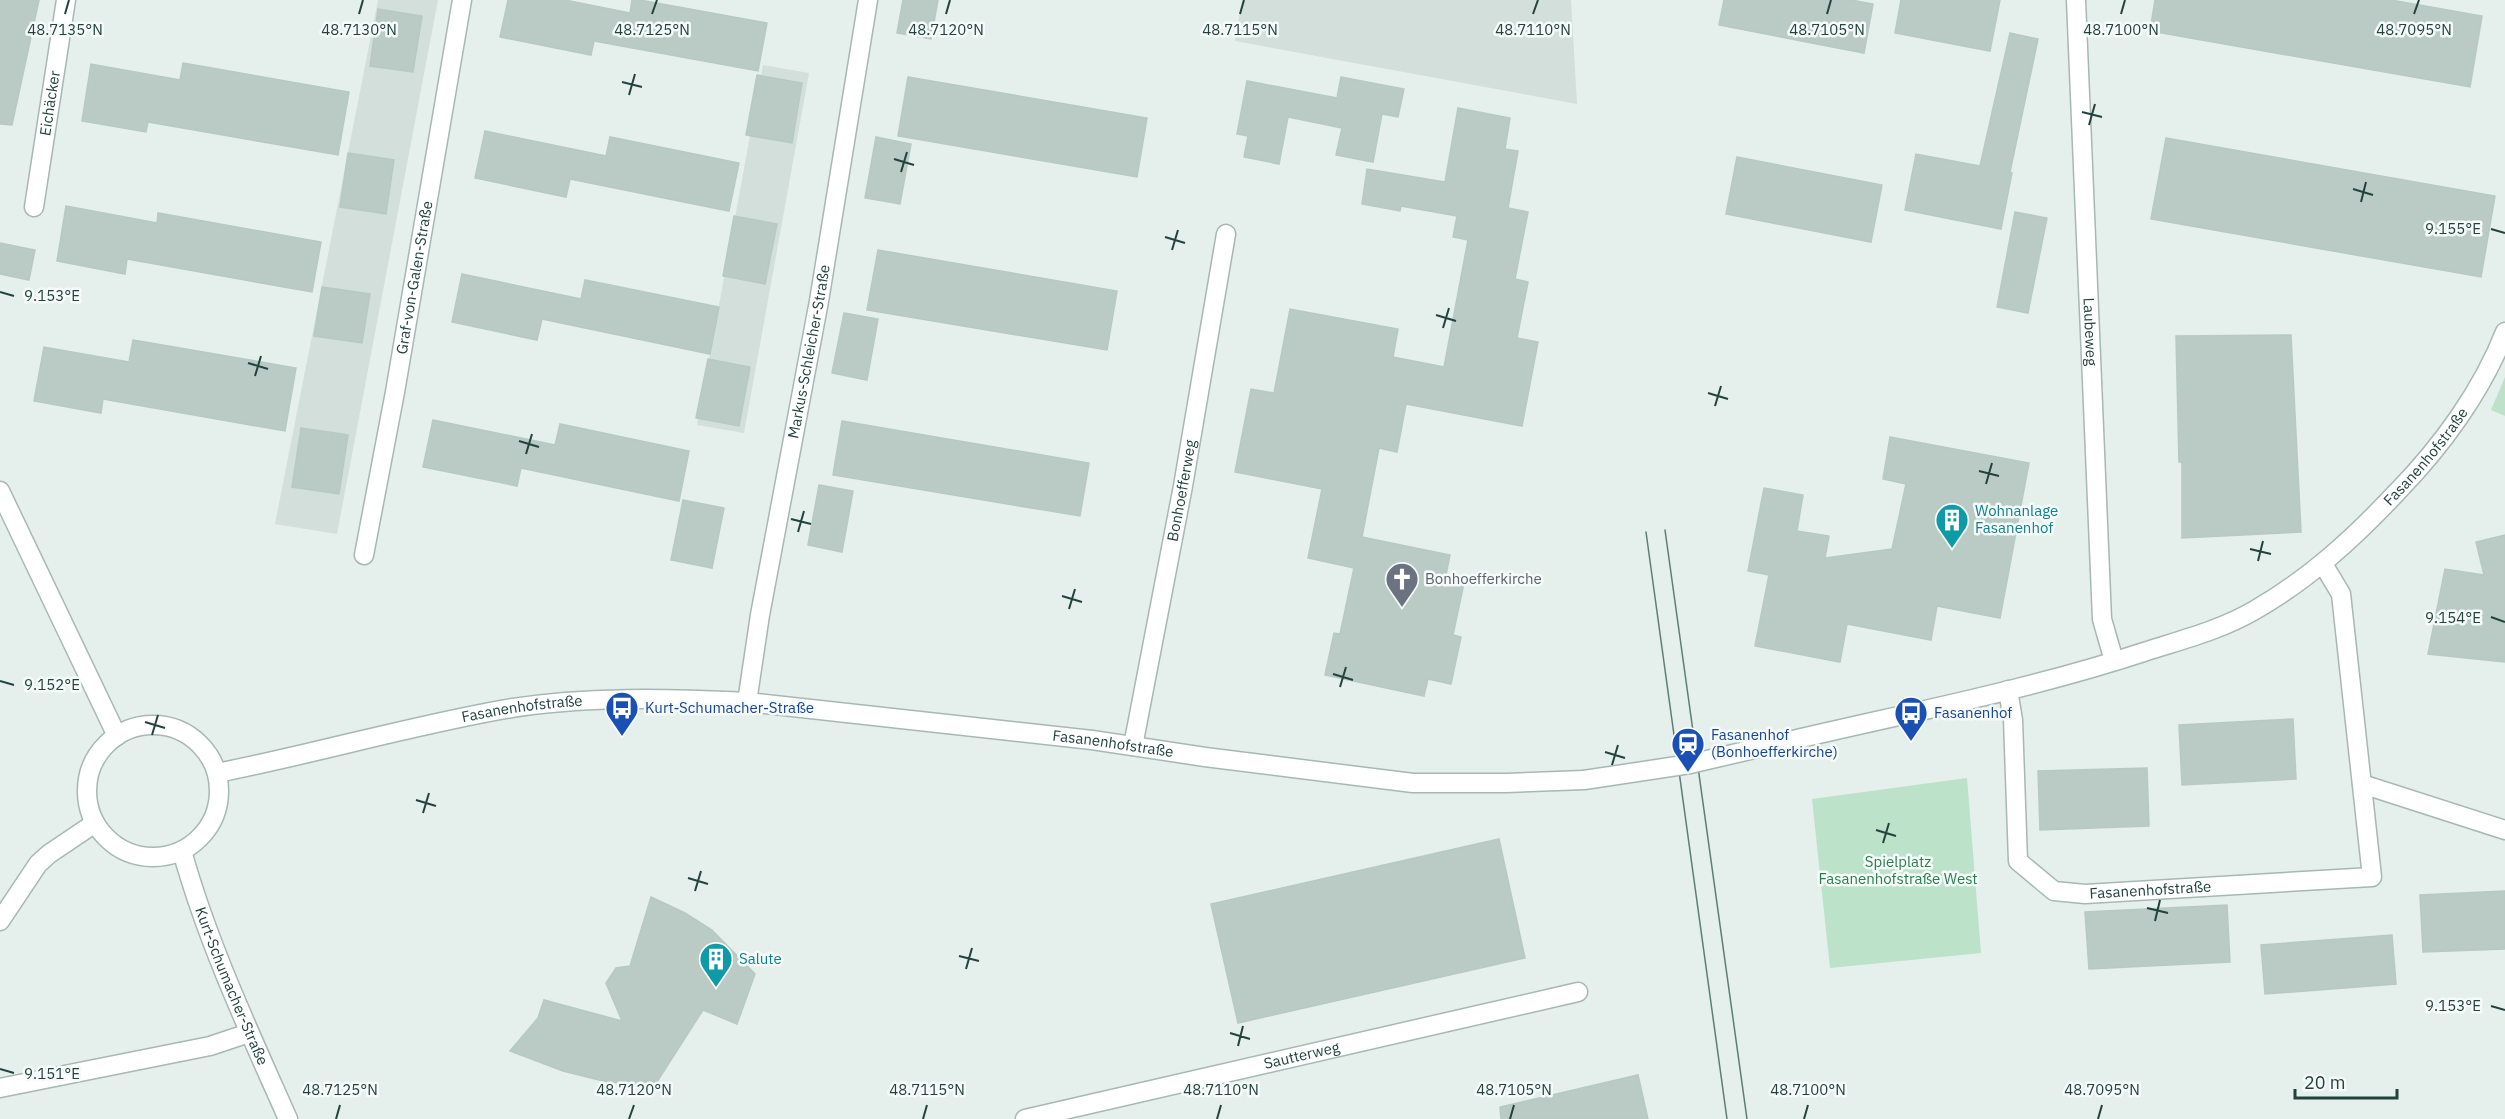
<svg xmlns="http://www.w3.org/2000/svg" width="2505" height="1119" font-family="'IBM Plex Sans',sans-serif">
<rect width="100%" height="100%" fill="#e5efeb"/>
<path fill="#d3dfda" d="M378 0H438L337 534 275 524Z
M1242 0H1571L1577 104 1235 41Z
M763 65 809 73 744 433 697 425Z"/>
<path fill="#bce2c9" d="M2505 377V416L2491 410Z
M1967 778 1981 953 1830 968 1812 799Z"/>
<path fill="#bacac5" stroke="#b6cac3" stroke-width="1.5" d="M0 0H39L12 125 0 124Z
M508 0H565L630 13 632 0H640L767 23 758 71 594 41 591 55 500 37Z
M903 0H938L931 39 897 33Z
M1724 0H1851L1873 4 1864 53 1719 25Z
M1901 0H2000L1990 51 1895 33Z
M2155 0H2391L2482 16 2470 87 2150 31Z
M378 9 422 16 413 72 370 66Z
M2010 33 2038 39 2010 172 2012 173 2001 229 1905 210 1916 154 1980 166Z
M183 63 349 92 338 155 148 122 146 132 82 121 91 64 180 80Z
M757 75 802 83 792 143 746 135Z
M908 77 1147 118 1137 177 898 136Z
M1341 77 1404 89 1398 117 1382 114 1373 162 1336 155 1342 128 1288 117 1279 164 1244 157 1248 136 1237 134 1247 81 1337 98Z
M1458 108 1510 118 1505 149 1518 151 1508 208 1528 212 1515 279 1528 282 1517 338 1538 342 1522 426 1406 404 1397 452 1379 448 1362 537 1450 555 1445 580 1464 583 1453 635 1461 637 1451 684 1428 679 1424 696 1325 675 1334 633 1340 634 1354 568 1308 558 1322 489 1235 472 1251 389 1274 393 1290 309 1398 329 1393 357 1444 367 1468 240 1453 237 1457 216 1401 206 1400 211 1362 204 1367 169 1445 182Z
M485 131 606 156 610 137 739 163 729 211 570 179 566 197 475 178Z
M876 137 911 144 900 204 865 198Z
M2166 138 2495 196 2481 277 2151 219Z
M348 153 394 160 386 214 340 207Z
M1737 157 1882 185 1871 242 1726 214Z
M66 206 157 223 158 213 321 242 312 292 127 259 125 274 57 261Z
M2015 212 2047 218 2028 313 1997 307Z
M734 216 777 224 765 284 723 276Z
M0 243 35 250 29 280 0 274Z
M878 250 1117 291 1107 350 867 310Z
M462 274 581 299 585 280 719 307 710 354 542 319 537 340 452 322Z
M322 287 370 294 362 343 314 336Z
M844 313 878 319 867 380 832 373Z
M2291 335 2301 532 2182 538V462H2179L2176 336Z
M133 340 296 368 285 431 103 399 101 413 34 401 44 347 129 362Z
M708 359 750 367 739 426 696 418Z
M433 420 555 445 560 424 689 451 679 501 521 468 517 486 423 467Z
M842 421 1089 463 1080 516 833 475Z
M301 428 348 435 339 494 292 487Z
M1890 437 2029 463 2000 618 1937 606 1931 640 1847 624 1840 662 1755 646 1769 575 1748 571 1764 488 1803 495 1797 531 1829 536 1825 558 1892 549 1906 484 1883 479Z
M819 485 853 491 842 552 808 545Z
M683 500 724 508 712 568 671 560Z
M2505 535V662L2428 654 2445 569 2484 575 2476 542Z
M2293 719 2296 779 2182 785 2179 725Z
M2147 768 2149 826 2040 830 2038 771Z
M1499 839 1525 958 1238 1023 1211 904Z
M2505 891V949L2423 952 2420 895Z
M651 897 685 913 712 930 755 974 737 1024 703 1010 655 1085 607 1082 563 1071 510 1051 538 1018 544 1000 622 1021 606 983 616 968 630 966Z
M2227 905 2230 962 2089 969 2085 912Z
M2392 935 2396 984 2265 994 2261 945Z
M1638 1075 1648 1119H1501L1500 1107Z"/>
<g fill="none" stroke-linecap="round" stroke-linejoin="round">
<defs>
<g id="minor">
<path id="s1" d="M2076 0 2102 619 2114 661"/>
<path id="s2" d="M34 207 66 0"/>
<path d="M0 491 117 736"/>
<path id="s3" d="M364 555 395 392 462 0"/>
<path id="s4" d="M2008 690 2013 720 2018 861 2054 891 2085 894 2372 877 2341 594 2323 564"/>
<path id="s5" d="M747 702 760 615 819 301 868 0"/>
<circle cx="153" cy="791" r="66"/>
<path id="s6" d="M1789 741C1908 713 2028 690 2144 652 2181 640 2221 630 2255 610 2309 579 2354 538 2397 492 2441 447 2482 391 2505 332"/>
<path id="s7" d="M1133 746 1183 486 1226 234"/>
<path id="s8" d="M217 773C314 754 409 726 506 709 585 696 667 698 747 702L1092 740 1205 757 1413 783H1506L1584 780"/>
<path d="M2362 784 2505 830"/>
<path id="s9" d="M182 851C208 944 249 1031 288 1119"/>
<path d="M0 921 38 864 49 854 95 823"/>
<path d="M0 1088 210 1046 249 1033"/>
<path id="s10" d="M1025 1119 1578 992"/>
</g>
</defs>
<use href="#minor" stroke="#a7b8b3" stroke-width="21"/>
<use href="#minor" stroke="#fff" stroke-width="18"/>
<path stroke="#5d7e78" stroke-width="1.5" d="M1665 530 1747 1119
M1646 532 1727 1119"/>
<defs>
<path id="minor-bridge" d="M1584 780 1690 764 1789 741"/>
</defs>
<use href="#minor-bridge" stroke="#a7b8b3" stroke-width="21" stroke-linecap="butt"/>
<use href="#minor-bridge" stroke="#fff" stroke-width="18"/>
</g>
<path fill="none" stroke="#22433d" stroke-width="2" d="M65 14 69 0M359 14 363 0M652 14 657 0M946 14 950 0M1240 14 1244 0M1533 14 1538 0M1827 14 1831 0M2121 14 2125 0M2414 14 2419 0M622 82 642 87M629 95 635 74M2082 112 2102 117M2089 125 2095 104M894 159 914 165M901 172 907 152M2353 189 2373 195M2361 202 2366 182M2491 229 2505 233M1165 237 1185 243M1172 250 1178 230M0 292 14 296M1436 315 1456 321M1443 328 1449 308M248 363 268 369M255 376 261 356M1708 393 1728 399M1715 406 1721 386M519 441 539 447M526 454 532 434M1979 471 1999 476M1986 484 1992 463M791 519 811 524M798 532 804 511M2250 549 2271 554M2258 561 2263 541M1062 596 1082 602M1069 609 1075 589M2491 617 2505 622M1333 674 1353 680M0 681 14 685M1340 687 1346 667M145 722 165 728M152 735 158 715M1605 752 1625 758M1612 765 1618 745M416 800 436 806M423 813 429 793M1876 830 1896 836M1883 843 1889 823M688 878 708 884M695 891 701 871M2147 908 2168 913M2155 921 2160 900M959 956 979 961M966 969 972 948M2491 1006 2505 1010M1230 1033 1250 1039M1238 1046 1243 1026M0 1069 14 1073M336 1119 340 1105M629 1119 634 1105M923 1119 927 1105M1217 1119 1221 1105M1510 1119 1514 1105M1804 1119 1808 1105M2098 1119 2102 1105"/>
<defs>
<symbol id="building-pin" viewBox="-11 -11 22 30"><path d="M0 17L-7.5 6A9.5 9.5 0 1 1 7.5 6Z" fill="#0f9aa8" stroke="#f6fbf9"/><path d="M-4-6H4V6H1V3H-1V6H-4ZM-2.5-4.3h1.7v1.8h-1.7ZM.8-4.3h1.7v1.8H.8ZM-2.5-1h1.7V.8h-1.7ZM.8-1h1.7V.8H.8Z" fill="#fff"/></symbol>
<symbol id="church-pin" viewBox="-11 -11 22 30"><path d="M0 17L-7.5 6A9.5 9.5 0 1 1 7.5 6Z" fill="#6b7280" stroke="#f6fbf9"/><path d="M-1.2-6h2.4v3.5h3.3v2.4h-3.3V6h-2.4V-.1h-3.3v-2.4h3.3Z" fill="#fff"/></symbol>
<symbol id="bus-pin" viewBox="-11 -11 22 30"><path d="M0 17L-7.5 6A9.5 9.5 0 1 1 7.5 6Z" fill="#1a4fb4" stroke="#f6fbf9"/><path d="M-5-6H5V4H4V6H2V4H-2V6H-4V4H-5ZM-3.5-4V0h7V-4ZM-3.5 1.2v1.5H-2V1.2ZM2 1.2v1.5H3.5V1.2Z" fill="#fff"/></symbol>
<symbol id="station-pin" viewBox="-11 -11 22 30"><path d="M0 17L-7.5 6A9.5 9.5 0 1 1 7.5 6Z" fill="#1a4fb4" stroke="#f6fbf9"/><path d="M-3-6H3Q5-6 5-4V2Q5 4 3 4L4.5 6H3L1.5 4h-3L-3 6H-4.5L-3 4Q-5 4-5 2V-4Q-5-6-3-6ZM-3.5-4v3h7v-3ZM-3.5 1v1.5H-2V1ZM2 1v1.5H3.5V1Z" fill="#fff"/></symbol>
</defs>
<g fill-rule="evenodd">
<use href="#building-pin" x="1933" y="501" width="38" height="52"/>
<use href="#church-pin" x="1383" y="560" width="38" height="52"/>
<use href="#bus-pin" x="603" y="689" width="38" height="52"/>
<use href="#bus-pin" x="1892" y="694" width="38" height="52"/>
<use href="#station-pin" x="1669" y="725" width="38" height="52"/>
<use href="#building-pin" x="697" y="940" width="38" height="52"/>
</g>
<g text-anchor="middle" stroke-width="5" stroke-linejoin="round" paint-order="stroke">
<g font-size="15" fill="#22433d" stroke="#f6fbf9">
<text dy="5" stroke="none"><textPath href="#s2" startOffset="105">Eichäcker</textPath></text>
<text dy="5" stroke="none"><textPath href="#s3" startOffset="282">Graf-von-Galen-Straße</textPath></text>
<text dy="5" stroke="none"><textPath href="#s1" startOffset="332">Laubeweg</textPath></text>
<text dy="5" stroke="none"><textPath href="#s5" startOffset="356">Markus-Schleicher-Straße</textPath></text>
<text dy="5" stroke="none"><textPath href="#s6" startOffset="716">Fasanenhofstraße</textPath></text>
<text dy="5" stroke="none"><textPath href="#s7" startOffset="260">Bonhoefferweg</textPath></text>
<text dy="5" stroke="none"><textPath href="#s8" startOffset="312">Fasanenhofstraße</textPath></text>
<text dy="5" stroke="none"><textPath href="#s8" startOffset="906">Fasanenhofstraße</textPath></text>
<text dy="5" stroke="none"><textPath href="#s4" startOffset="315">Fasanenhofstraße</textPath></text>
<text dy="5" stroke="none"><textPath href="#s9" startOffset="144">Kurt-Schumacher-Straße</textPath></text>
<text dy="5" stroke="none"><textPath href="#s10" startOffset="284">Sautterweg</textPath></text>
</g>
<g font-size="15" fill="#0d838f" stroke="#f6fbf9" text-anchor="start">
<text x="1975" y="516">Wohnanlage<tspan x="1975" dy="17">Fasanenhof</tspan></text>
<text x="739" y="964">Salute</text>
</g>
<g font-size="15" fill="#5b616d" stroke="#f6fbf9" text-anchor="start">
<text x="1425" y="584">Bonhoefferkirche</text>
</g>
<g font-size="15" fill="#164399" stroke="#f6fbf9" text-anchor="start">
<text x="645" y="713">Kurt-Schumacher-Straße</text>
<text x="1934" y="718">Fasanenhof</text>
<text x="1711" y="740">Fasanenhof<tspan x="1711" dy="17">(Bonhoefferkirche)</tspan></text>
</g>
<g font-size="15" fill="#287e50" stroke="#f6fbf9">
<text x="1898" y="867">Spielplatz<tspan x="1898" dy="17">Fasanenhofstraße West</tspan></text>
</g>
</g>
<g font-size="15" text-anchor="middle" fill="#22433d" stroke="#f6fbf9" stroke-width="5" stroke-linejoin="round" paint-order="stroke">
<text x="65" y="35">48.7135°N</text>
<text x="359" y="35">48.7130°N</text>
<text x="652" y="35">48.7125°N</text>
<text x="946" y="35">48.7120°N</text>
<text x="1240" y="35">48.7115°N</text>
<text x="1533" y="35">48.7110°N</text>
<text x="1827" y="35">48.7105°N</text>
<text x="2121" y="35">48.7100°N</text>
<text x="2414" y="35">48.7095°N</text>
<text x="2453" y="234">9.155°E</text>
<text x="52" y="301">9.153°E</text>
<text x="2453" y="623">9.154°E</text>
<text x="52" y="690">9.152°E</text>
<text x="2453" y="1011">9.153°E</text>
<text x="52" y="1079">9.151°E</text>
<text x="340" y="1095">48.7125°N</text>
<text x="634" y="1095">48.7120°N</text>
<text x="927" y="1095">48.7115°N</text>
<text x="1221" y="1095">48.7110°N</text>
<text x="1514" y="1095">48.7105°N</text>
<text x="1808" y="1095">48.7100°N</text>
<text x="2102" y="1095">48.7095°N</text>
</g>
<path d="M2295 1089v9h102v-9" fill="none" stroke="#22433d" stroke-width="3"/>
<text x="2304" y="1089" font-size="18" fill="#22433d" stroke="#f6fbf9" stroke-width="4.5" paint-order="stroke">20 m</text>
</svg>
